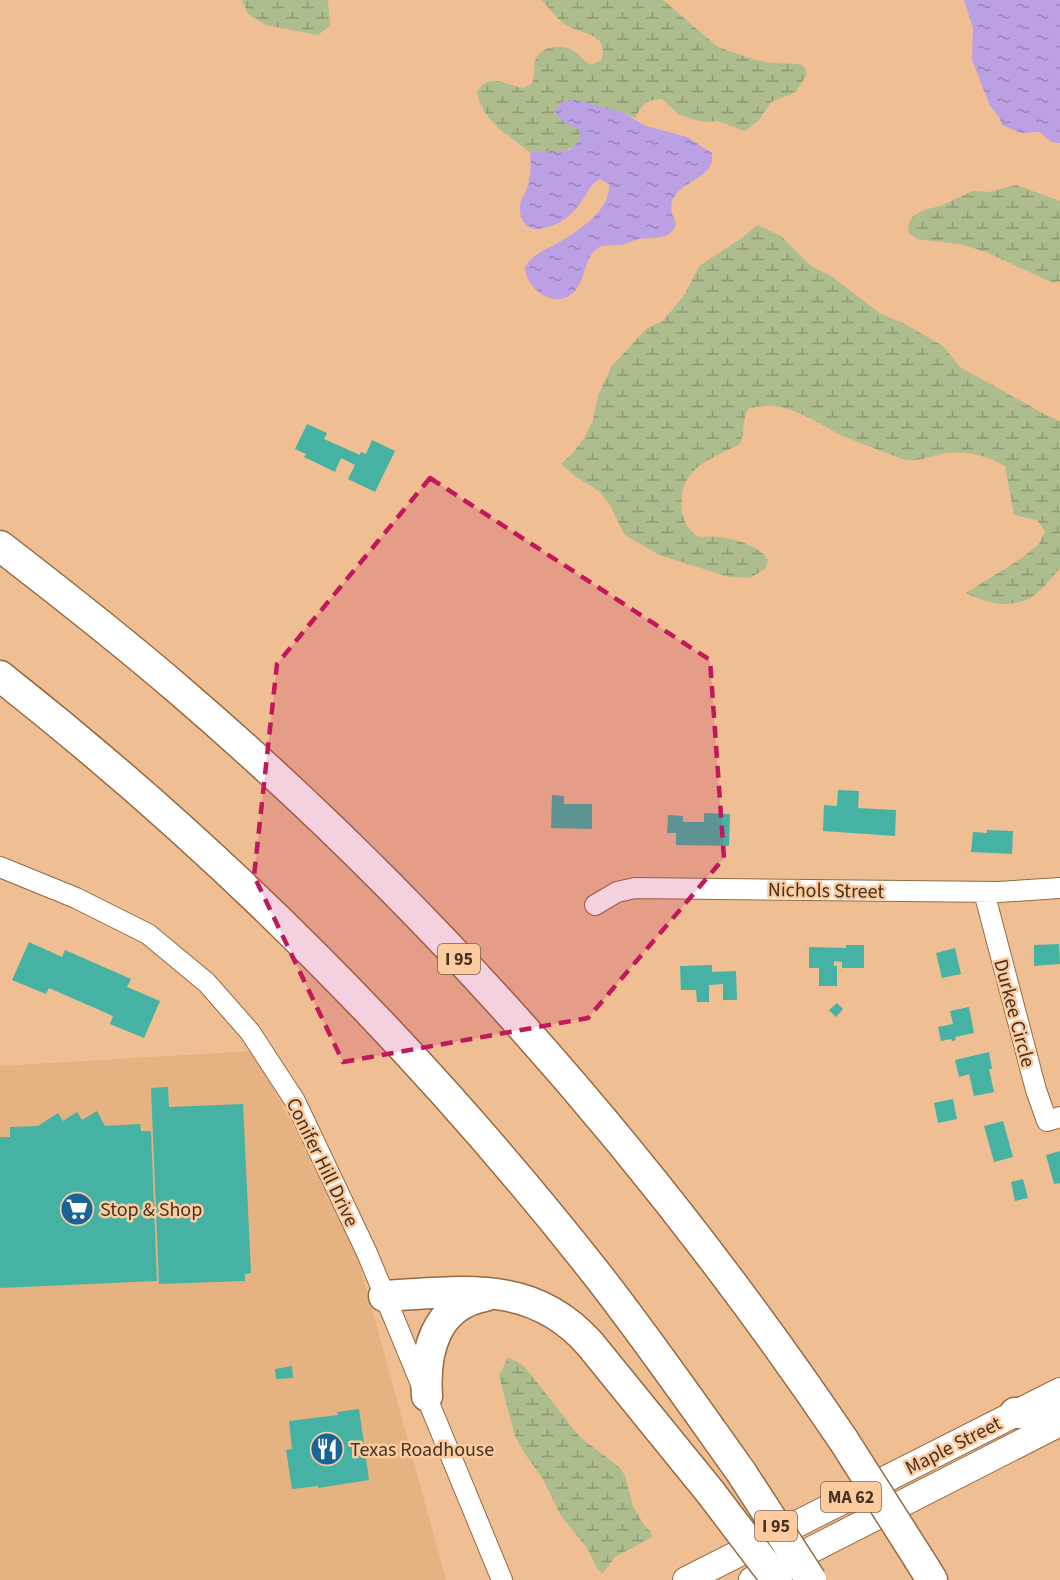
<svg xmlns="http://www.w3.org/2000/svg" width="1060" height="1580" font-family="'Source Sans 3',sans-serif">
<defs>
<pattern id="wetland-marsh" width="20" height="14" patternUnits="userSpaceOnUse" patternTransform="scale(1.5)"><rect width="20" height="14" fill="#adbd8e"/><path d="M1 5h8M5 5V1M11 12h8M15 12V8" fill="none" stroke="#8f9a74"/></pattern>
<pattern id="water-ripples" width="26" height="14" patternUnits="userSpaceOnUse" patternTransform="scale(1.5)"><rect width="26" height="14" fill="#bca0e4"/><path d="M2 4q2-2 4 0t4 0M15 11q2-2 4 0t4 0" fill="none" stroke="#9b83b8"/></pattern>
</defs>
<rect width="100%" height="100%" fill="#efbe93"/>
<path fill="#e7b281" d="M253 1051 293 1125 341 1224 354 1243 446 1580H0V1066Z"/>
<path fill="url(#wetland-marsh)" d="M242 0H328L330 26 318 35 266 25 248 14Z
M541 0H663L718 47 755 60 772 63 800 64 805 68 807 74 796 92 771 102 759 120 745 131 717 121 706 122 691 119 678 114 662 99C646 99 642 105 635 118L622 112 565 123 581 130C583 157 547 151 530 152 508 135 483 122 477 92 489 72 504 84 523 88 524 88 531 84 531 84 539 75 526 56 549 48 556 46 565 46 572 50 580 54 583 61 591 65L601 60C610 33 583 35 566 25 556 19 550 7 541 0Z
M1016 185 1060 201V281L1053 283 986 252 959 244 917 239 909 233 908 225 913 216 924 210 940 206 973 191 989 192Z
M757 225 781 236 811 266 831 276 881 314 903 323 943 346 960 367 1044 414 1060 421V568C1053 576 1039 594 1030 598 1009 609 985 603 966 593L1019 560 1039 544 1045 531 1037 520 1014 515 1005 466C986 456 970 451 948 453 934 454 916 464 902 459 885 452 867 446 850 439 816 425 788 396 748 409 742 420 745 432 740 444 709 460 677 468 682 511 683 519 688 530 696 535 703 539 711 535 719 537 735 539 759 545 768 560L765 569 750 578 729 577 659 555 624 534 610 505 599 491 576 477 561 464 572 454 584 438 593 420 598 396 611 367 647 328 663 321 685 294 699 266 742 238Z
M508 1357 521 1364 528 1371 579 1436 620 1468 625 1476 633 1506 643 1524 651 1532 652 1537 615 1557 602 1574 597 1568 587 1548 561 1516 543 1479 525 1454 515 1436 499 1376Z"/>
<path fill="url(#water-ripples)" d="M964 0H1060V143L1051 142 1040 132 1021 133 1002 125 999 117 990 106 972 60 973 28Z
M575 100 622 112 646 126 687 137 712 153C717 186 654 180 676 223 672 241 654 237 639 239 633 240 627 244 621 245 614 245 608 245 601 246 598 248 593 252 591 255 583 268 583 288 569 296 550 307 525 286 525 267 533 253 550 248 563 240 582 228 611 209 609 184L600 179C592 183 590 188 585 196 574 214 560 227 537 229 526 229 521 221 520 211 518 202 526 194 528 185 531 175 531 163 530 152L570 150 579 141 580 130 565 123 555 114 556 108 563 101Z"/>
<path fill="#45b2a3" d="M307 424 327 433 324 439 360 455 361 452 366 454 372 440 395 451 375 492 348 479 355 465 341 458 335 472 304 457 306 454 295 449Z
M838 790 859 791 858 808 896 810 895 836 823 831 824 805 837 806Z
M552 795 564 796V804H592V829L551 828Z
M704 813 730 814 729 846 676 845V833H667L668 815 683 816V822H704Z
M987 830 1013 831 1012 854 971 852 973 832 987 833Z
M29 942 62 957 65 950 131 979 127 987 160 1001 144 1038 110 1024 113 1016 49 988 46 994 12 980Z
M1059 944 1060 964 1034 966V945Z
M846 945H864V968H842V962L834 961V966H837V986H819V968H809V947L846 948Z
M955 948 961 974 942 978 936 953Z
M712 965V972L736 971 737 1000H723V984L709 985V1002H697L696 990H681L680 966Z
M837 1003 843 1009 836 1017 829 1010Z
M969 1007 974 1033 955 1037 956 1040 952 1041 951 1039 941 1041 938 1027 953 1024 950 1011Z
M989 1052 992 1069H989L994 1092 974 1096 969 1074 959 1077 955 1060Z
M168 1087 169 1107 243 1104 251 1273 245 1274V1281L159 1284 151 1088Z
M953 1099 957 1119 938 1123 934 1103Z
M97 1111 105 1126 140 1124 141 1131H151L157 1281 0 1288V1137H10V1127L38 1126 58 1113 63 1121 77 1112 82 1120Z
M1003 1121 1013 1157 994 1162 984 1126Z
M1060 1151V1183L1054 1184 1046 1155Z
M1023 1179 1028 1198 1015 1201 1011 1182Z
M292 1366 293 1378 276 1379 275 1369Z
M359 1409 369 1480 318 1488V1486L292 1489 286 1450 292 1449 289 1421 338 1415 337 1412Z"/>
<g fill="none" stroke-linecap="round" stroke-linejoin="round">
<defs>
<path id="minor" d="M0 867 76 898 148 934 207 983 250 1032 295 1101 367 1253 502 1580
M984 892 1036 1090 1047 1121 1060 1117
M595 905 617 892 635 888 999 892 1060 888"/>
<path id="major" d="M686 1580 1060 1391
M752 1580 1060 1423"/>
<path id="highway" d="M0 546C61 593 121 640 179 690 433 908 656 1163 844 1441
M0 676C222 851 425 1055 599 1277 648 1340 694 1406 741 1472
M384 1296C462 1292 532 1278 590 1344L711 1493
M427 1396C424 1352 435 1305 485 1296
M1015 1413H1047L1060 1418
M919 1559 932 1580"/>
</defs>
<use href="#minor" stroke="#966a41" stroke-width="22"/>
<use href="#major" stroke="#966a41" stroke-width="28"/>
<use href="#highway" stroke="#966a41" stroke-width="33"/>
<use href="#minor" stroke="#fff" stroke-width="20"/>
<use href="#major" stroke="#fff" stroke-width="26"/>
<use href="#highway" stroke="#fff" stroke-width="30"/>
<defs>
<path id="highway-bridge" d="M844 1441 919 1559
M741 1472 811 1580
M711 1493 777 1580"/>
</defs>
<use href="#highway-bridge" stroke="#966a41" stroke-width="33" stroke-linecap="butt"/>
<use href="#highway-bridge" stroke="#fff" stroke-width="30"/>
</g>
<path fill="#c2185b" fill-opacity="0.2" stroke="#c2185b" stroke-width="4.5" stroke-dasharray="12 8" stroke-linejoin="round" d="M430 478 710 660 724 858 588 1018 343 1062 254 876 277 664Z"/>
<defs>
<symbol id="supermarket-disc" viewBox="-11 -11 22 22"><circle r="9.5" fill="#176597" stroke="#fccba0"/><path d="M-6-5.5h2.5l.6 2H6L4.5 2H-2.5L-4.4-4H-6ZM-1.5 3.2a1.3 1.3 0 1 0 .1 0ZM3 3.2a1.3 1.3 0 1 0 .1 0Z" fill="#fff"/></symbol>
<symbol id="restaurant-disc" viewBox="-11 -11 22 22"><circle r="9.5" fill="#176597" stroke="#fccba0"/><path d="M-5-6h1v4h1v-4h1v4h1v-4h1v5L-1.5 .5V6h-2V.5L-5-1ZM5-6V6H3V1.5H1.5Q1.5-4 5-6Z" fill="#fff"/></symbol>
</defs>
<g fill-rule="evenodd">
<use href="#supermarket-disc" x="58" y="1190" width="38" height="38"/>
<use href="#restaurant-disc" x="308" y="1430" width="38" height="38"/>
</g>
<g text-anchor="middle" stroke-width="5" stroke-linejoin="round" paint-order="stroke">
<g fill="#fccba0" stroke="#7d6047" stroke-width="1.5">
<rect x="438" y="944" width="42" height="30" rx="4.5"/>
<rect x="821" y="1482" width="60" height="30" rx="4.5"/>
<rect x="755" y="1511" width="42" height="30" rx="4.5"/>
</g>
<g font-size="18" font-weight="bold" fill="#463221">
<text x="459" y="965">I 95</text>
<text x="851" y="1503">MA 62</text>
<text x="776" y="1532">I 95</text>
</g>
<g font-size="20" fill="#463221" stroke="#fccba0">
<text transform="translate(826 890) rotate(1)" y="7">Nichols Street</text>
<text transform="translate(1015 1013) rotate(75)" y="7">Durkee Circle</text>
<text transform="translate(323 1162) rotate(64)" y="7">Conifer Hill Drive</text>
<text transform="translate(953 1445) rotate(-27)" y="7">Maple Street</text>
</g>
<g font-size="20" fill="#463221" stroke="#fccba0" text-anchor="start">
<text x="100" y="1216">Stop &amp; Shop</text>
<text x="350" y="1456">Texas Roadhouse</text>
</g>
</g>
</svg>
